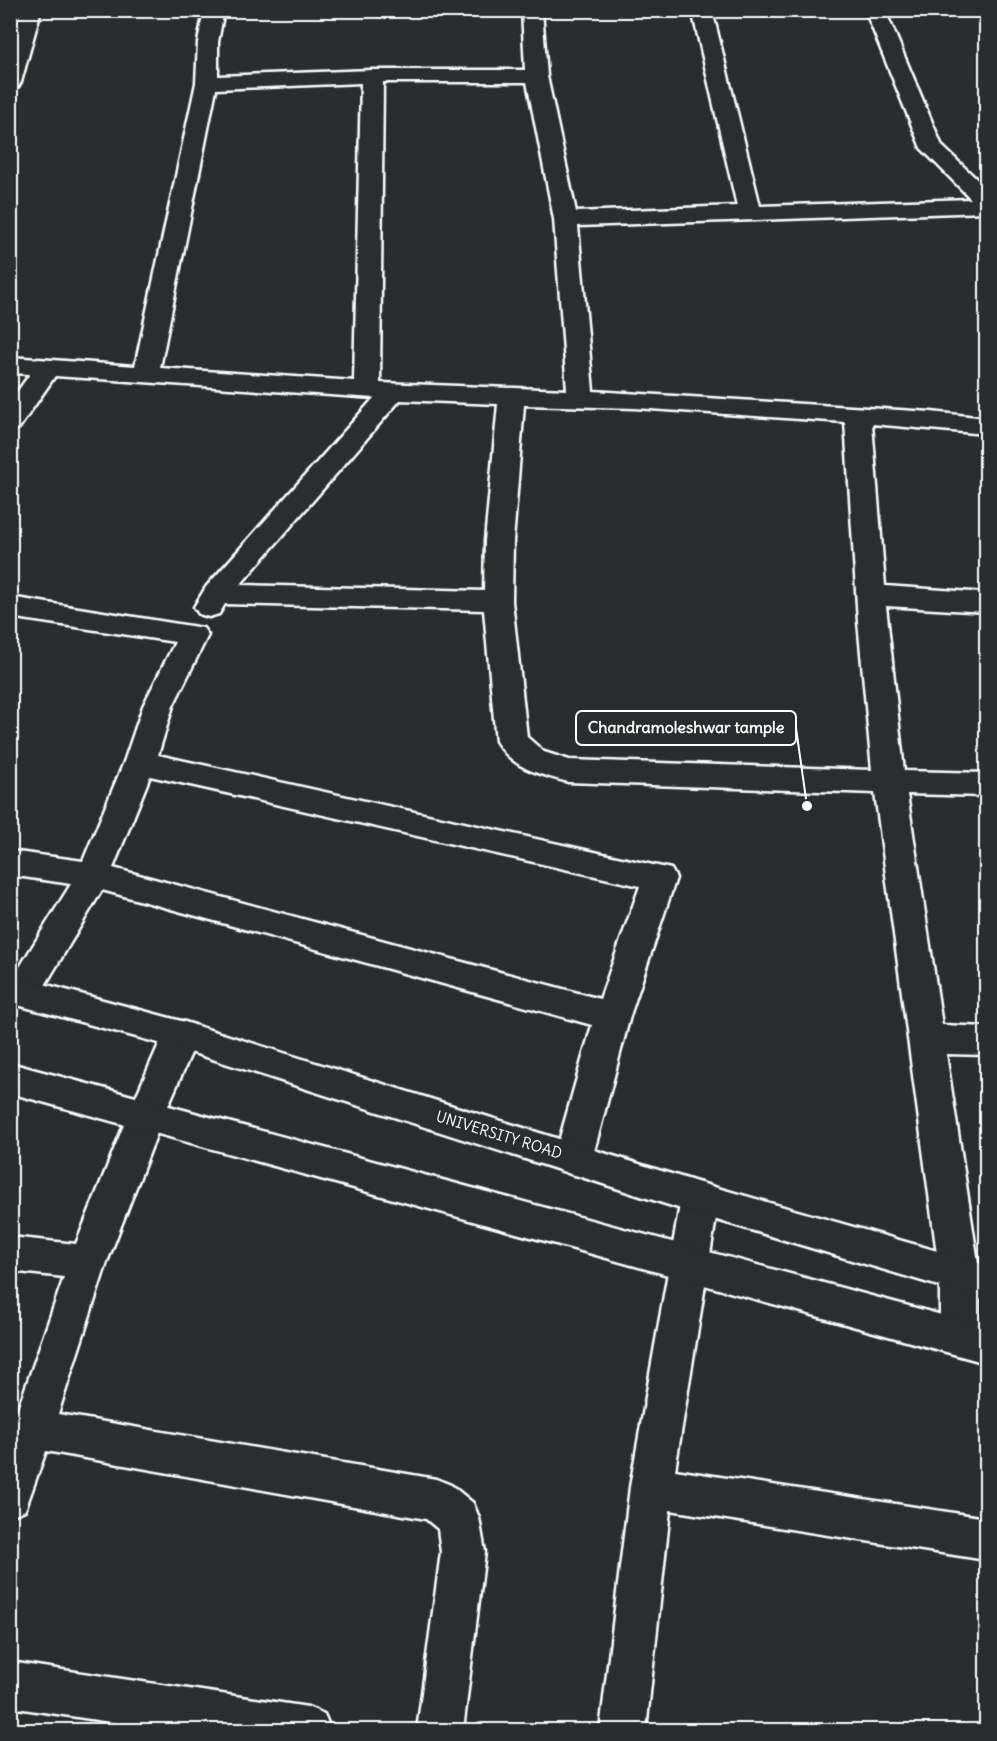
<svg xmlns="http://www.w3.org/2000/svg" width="997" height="1741" font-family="Delius,sans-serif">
<rect width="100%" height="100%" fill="#2a2d2e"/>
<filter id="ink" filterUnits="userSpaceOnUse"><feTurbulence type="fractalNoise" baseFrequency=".0167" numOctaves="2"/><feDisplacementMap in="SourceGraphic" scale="12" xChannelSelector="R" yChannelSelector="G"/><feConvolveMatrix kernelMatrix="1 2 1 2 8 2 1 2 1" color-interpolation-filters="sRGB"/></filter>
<g filter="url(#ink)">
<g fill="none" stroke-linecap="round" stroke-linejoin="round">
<defs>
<path id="minor" d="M21 10H41L21 82 18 87 10 88V45Z
M204 10H224L218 42V76L372 70H525L522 10H542L547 76 576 212 737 206 692 10H712L760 206 971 199 921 148 865 10H885L942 146 986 188V212L578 226 593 391 931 412 986 418V434L872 424 885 586 986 593V612L886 606 904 771 986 773V796L907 794 942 1025 986 1027V1055L946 1054 980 1276V1337L974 1350 960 1355 946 1350 940 1337V1276L875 793 568 782C539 774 513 769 496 741L484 610 225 604 219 614 209 617 199 614 194 607 206 587 374 398 55 376 19 428 10 430V402L30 374 10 373V357L135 366 196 83 198 42ZM383 82H527L554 219 567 390 380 383ZM361 83 354 381 160 368 216 89ZM400 400 498 404 485 541 484 591 240 585ZM524 405 635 408 845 422 858 621 872 770 569 760 544 752 527 737 512 601 513 541Z
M10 597 203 628 208 635 173 706 158 755 671 869 676 878 630 1016 592 1159 586 1170 573 1175 560 1170 554 1159 592 1025 102 890 35 1002 23 1006 11 1002 10 983 71 884 10 875V851L83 861 124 762 143 706 175 642 10 617ZM150 776 640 886 600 999 113 868Z
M181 1021 194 1025 199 1035 164 1115 107 1262 58 1414 436 1479 451 1485 473 1503 479 1518 485 1552 463 1730H417L441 1552 438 1529 426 1519 46 1451 25 1510 10 1516V1432L64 1277 10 1271V1237L76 1244 128 1115 163 1035 168 1025Z
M700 1183 713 1187 719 1199 675 1470 986 1518V1560L670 1510 646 1730H600L630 1487 681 1199 687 1187Z
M10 1662 308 1707 324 1714 331 1730H164L10 1707Z"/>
<path id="tertiary" d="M10 975 181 1021 700 1183 986 1265V1300L700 1215 181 1049 10 1003Z
M10 1063 986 1327V1363L10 1093Z"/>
</defs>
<use href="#minor" stroke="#fff" stroke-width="5"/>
<use href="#tertiary" stroke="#fff" stroke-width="5"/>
<use href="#minor" fill="#2a2d2e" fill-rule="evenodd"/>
<use href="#tertiary" fill="#2a2d2e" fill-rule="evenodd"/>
</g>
<path fill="#615151" stroke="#fff" stroke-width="1.5" d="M587 10H633L587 11Z"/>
</g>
<g text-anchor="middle" stroke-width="6" stroke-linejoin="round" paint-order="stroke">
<g font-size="15" fill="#fff" stroke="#2a2d2e">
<text transform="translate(499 1135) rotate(17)" y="5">UNIVERSITY ROAD</text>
</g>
</g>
<path fill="none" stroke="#fff" stroke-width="2" d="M807 806L796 728"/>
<circle fill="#fff" stroke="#2a2d2e" stroke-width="2" cx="807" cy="806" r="6"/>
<rect fill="#2a2d2e" stroke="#fff" stroke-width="2" x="576" y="711" width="220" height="34" rx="6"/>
<g font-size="16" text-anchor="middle" font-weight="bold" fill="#fff">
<text x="686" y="733">Chandramoleshwar tample</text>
</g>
<rect width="997" height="1741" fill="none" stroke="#2a2d2e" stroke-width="36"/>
<rect x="18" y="18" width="961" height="1705" fill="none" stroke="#fff" stroke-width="2" filter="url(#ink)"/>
</svg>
